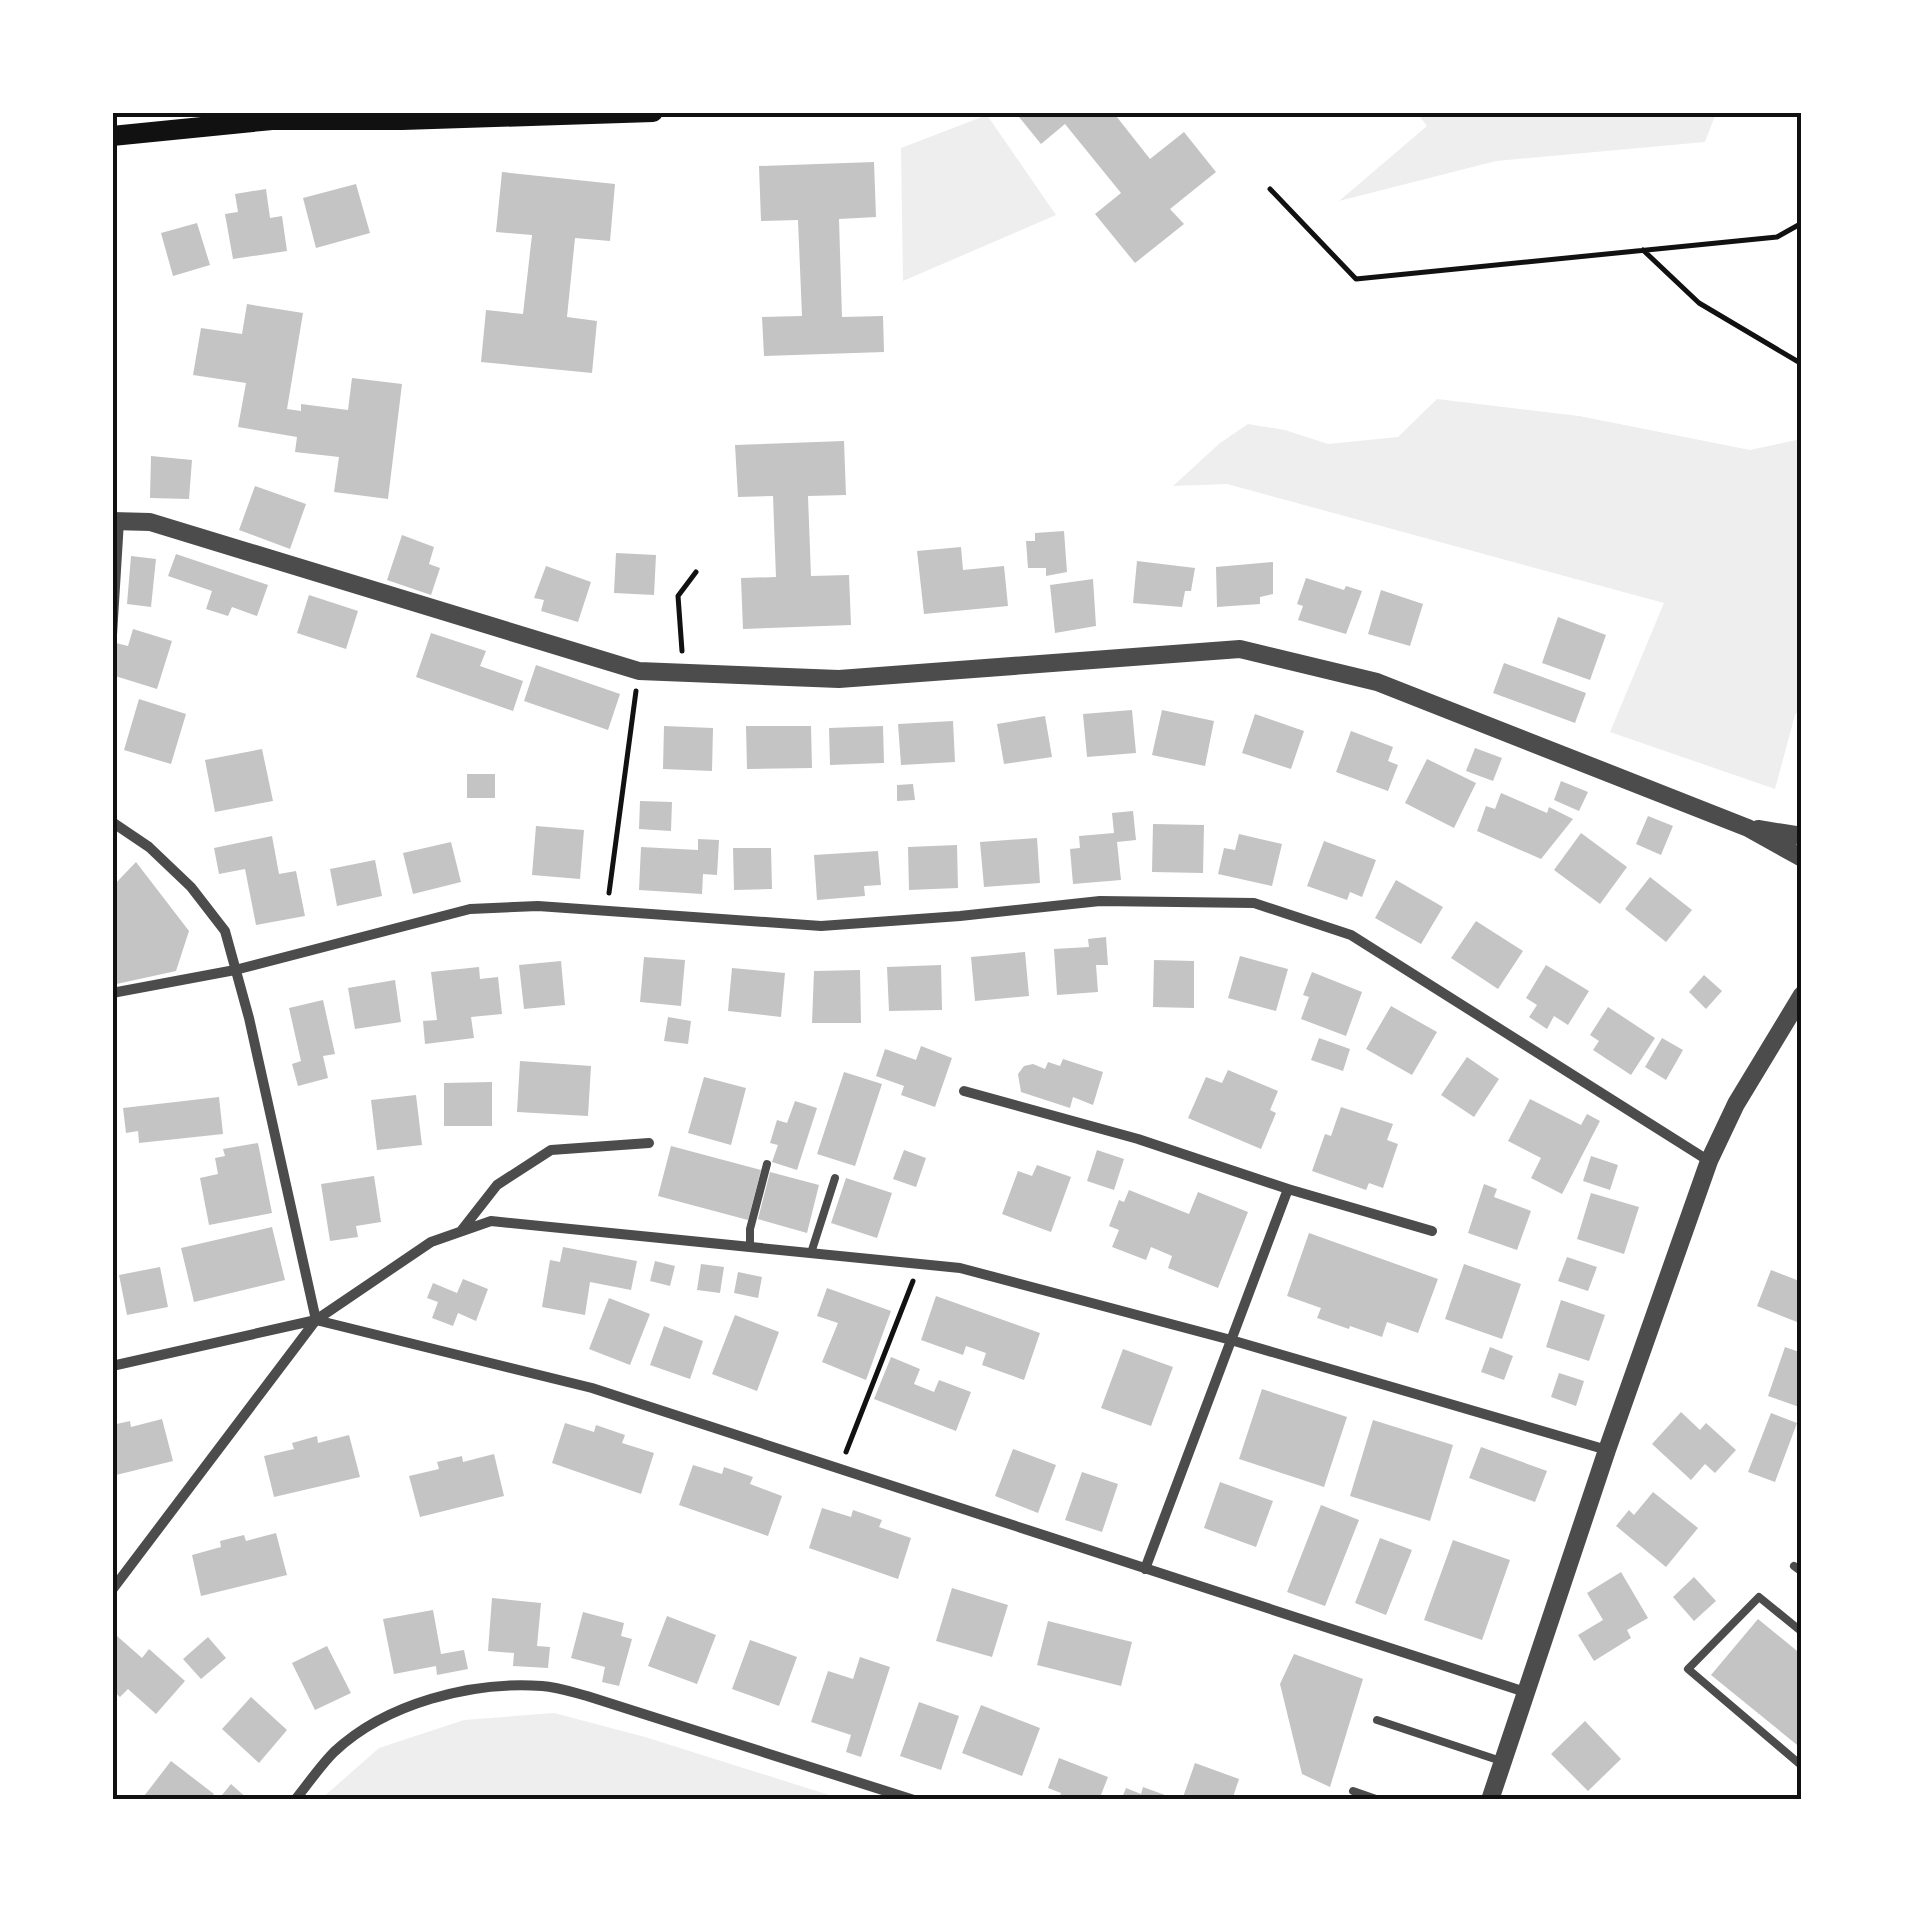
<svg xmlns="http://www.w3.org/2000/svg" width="1914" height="1912" font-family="Ubuntu,sans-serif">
<rect width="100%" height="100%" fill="#fff"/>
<path fill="#eee" d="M1417 113H1716L1705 142 1496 161 1339 201 1427 126Z
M987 115 1056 215 903 281 901 148Z
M1437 399 1579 416 1750 450 1801 439V707L1795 715 1775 789 1610 732 1664 603 1227 484 1173 486 1220 443 1248 424 1285 430 1328 444 1398 437Z
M554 1713 645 1737 842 1799H321L379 1748 464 1720Z"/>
<path fill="#c4c4c4" d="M1015 112H1113L1150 159 1184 132 1216 172 1170 209 1184 224 1135 263 1095 214 1121 193 1065 124 1041 144Z
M874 162 876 217 839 219 842 317 883 316 884 352 764 356 762 317 802 316 798 220 761 221 759 166Z
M502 172 615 184 610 241 575 238 567 317 597 321 592 373 481 362 486 310 523 314 532 235 496 232Z
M356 184 370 233 316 248 303 198Z
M266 189 270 218 282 216 287 251 233 259 225 214 238 212 235 194Z
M197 223 210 265 173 276 161 233Z
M247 304 303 313 287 409 301 411V404L348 410 352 378 402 384 388 499 334 492 339 457 295 452 297 437 238 427 246 383 193 375 201 328 242 334Z
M844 441 846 495 808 496 811 576 849 575 851 625 743 629 741 578 776 577 773 496 738 497 735 445Z
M151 456 192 460 189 499 150 498Z
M255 486 306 504 290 549 239 530Z
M1064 531 1067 572 1046 576V568H1028L1026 541H1035V533Z
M402 535 434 547 429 564 440 568 431 595 387 580Z
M961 547 963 570 1004 566 1008 606 924 614 917 551Z
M616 553 656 555 654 595 614 593Z
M176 554 268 585 257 616 232 607 228 616 206 609 212 591 168 576Z
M131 556 156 559 151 607 127 604Z
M1137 561 1195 568 1191 591H1185L1182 607 1133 603Z
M1273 562V594L1260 597V604L1217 607 1216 567Z
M546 566 591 582 578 622 541 611 544 600 534 598Z
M1306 578 1344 590 1346 586 1362 591 1346 634 1298 620 1303 606 1297 604Z
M1093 579 1096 626 1055 633 1050 585Z
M1381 590 1423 604 1410 646 1368 634Z
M309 595 358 611 346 649 297 633Z
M1558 617 1606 635 1590 680 1542 663Z
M133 629 172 641 157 689 112 675 116 643 128 646Z
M431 633 486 651 480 666 523 681 513 711 416 677Z
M1504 663 1586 693 1575 723 1493 693Z
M536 665 620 694 608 730 524 701Z
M139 699 186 714 171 764 124 750Z
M1132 710 1136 753 1087 757 1083 714Z
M1162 710 1214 721 1205 766 1152 755Z
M1255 714 1304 731 1291 769 1242 753Z
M1045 716 1052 757 1004 764 997 724Z
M953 721 955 762 901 765 898 724Z
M664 726 713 728 712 771 663 769Z
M746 726H811L812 768 747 769Z
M883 726 884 763 830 765 829 728Z
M1351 731 1393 747 1388 761 1398 765 1388 791 1336 772Z
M1475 748 1502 758 1493 781 1466 771Z
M262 749 273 801 215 812 205 760Z
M1427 759 1476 783 1454 828 1405 803Z
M467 774H495V798H467Z
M1561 781 1588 792 1579 811 1554 800Z
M913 784 915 800 897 801V785Z
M1501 793 1547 813 1549 807 1573 819 1541 859 1477 831 1486 806 1495 809Z
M640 801 672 802 671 831 639 829Z
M1133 811 1136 840 1117 842 1121 880 1073 884 1070 849 1080 848 1079 836 1114 833 1112 813Z
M1648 816 1673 826 1661 855 1636 844Z
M1153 824 1204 825 1203 873 1152 872Z
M536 826 584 830 580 879 532 875Z
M1581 833 1627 867 1600 904 1554 870Z
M1239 834 1282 844 1272 886 1218 874 1224 848 1235 850Z
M272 836 279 874 296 871 305 916 256 925 245 869 219 874 214 848Z
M1037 838 1040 883 984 887 980 842Z
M698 839 719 840 717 875 703 874 702 894 639 890 641 847 698 850Z
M1324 841 1376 860 1362 897 1350 892 1347 900 1307 886Z
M451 842 461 882 413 894 403 853Z
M957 845 958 888 909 890 908 847Z
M733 848H771L772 889 734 890Z
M878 851 881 885 864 886 865 896 817 900 814 855Z
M375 860 382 896 337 906 330 869Z
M136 862 189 931 176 971 112 985V887Z
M1650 877 1692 910 1666 942 1625 909Z
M1396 880 1443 907 1421 944 1375 918Z
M1476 921 1523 951 1498 989 1451 958Z
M1106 937 1108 965H1096L1098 992 1057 995 1054 949 1089 947 1088 939Z
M1025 952 1029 996 975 1001 971 957Z
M1240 956 1288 969 1276 1011 1228 998Z
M644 957 685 960 681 1006 640 1002Z
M1154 960 1194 961V1008L1153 1007Z
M561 961 565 1005 524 1009 519 965Z
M941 965 942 1010 889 1011 887 967Z
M1546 965 1589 991 1568 1025 1554 1016 1547 1029 1529 1017 1537 1005 1526 998Z
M479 967 480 979 498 977 502 1014 471 1017 474 1038 425 1044 423 1021 437 1020 431 972Z
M732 968 785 973 781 1017 728 1011Z
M860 970 861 1023H812L814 971Z
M1312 972 1362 992 1346 1036 1301 1019 1309 997 1303 995Z
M1704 975 1722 991 1706 1009 1689 992Z
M395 980 401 1022 355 1029 348 988Z
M323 1000 335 1054 323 1056 328 1078 298 1086 292 1064 301 1061 289 1008Z
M1391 1006 1437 1032 1412 1075 1366 1049Z
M1608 1007 1655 1038 1631 1075 1593 1050 1599 1041 1590 1035Z
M668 1017 691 1021 688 1044 664 1041Z
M1319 1038 1350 1049 1343 1071 1311 1060Z
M1662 1038 1683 1050 1666 1080 1645 1067Z
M921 1046 952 1058 935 1107 901 1095 904 1086 876 1076 885 1049 916 1060Z
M1467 1057 1499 1079 1474 1117 1441 1095Z
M1063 1059 1103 1072 1093 1105 1073 1097 1070 1108 1021 1092 1018 1074 1024 1066 1033 1064 1045 1069 1048 1062 1060 1066Z
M520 1061 591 1066 588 1116 517 1112Z
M1228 1070 1278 1091 1270 1110 1276 1113 1261 1149 1188 1118 1206 1077 1222 1083Z
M844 1072 882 1084 855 1166 817 1154Z
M704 1077 746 1088 731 1145 688 1133Z
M492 1082V1126H444V1083Z
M416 1095 422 1145 377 1150 371 1100Z
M219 1097 223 1134 139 1143 138 1131 126 1133 123 1108Z
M1530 1099 1581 1125 1587 1114 1600 1121 1562 1194 1531 1178 1541 1158 1508 1141Z
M795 1101 817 1108 797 1170 772 1162 778 1145 770 1143 777 1120 787 1123Z
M1341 1107 1393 1124 1387 1140 1398 1144 1383 1188 1369 1183 1366 1190 1312 1171 1325 1134 1331 1136Z
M258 1143 272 1213 209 1225 200 1178 218 1174 215 1158 225 1156 223 1149Z
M671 1146 761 1170 748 1220 658 1196Z
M904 1150 926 1158 916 1187 893 1179Z
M1097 1150 1124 1159 1114 1190 1087 1181Z
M1591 1156 1618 1165 1610 1190 1583 1181Z
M1037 1165 1071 1177 1051 1232 1002 1214 1018 1171 1032 1176Z
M770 1172 819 1185 807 1233 758 1219Z
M374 1176 381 1222 356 1226 358 1237 330 1241 321 1184Z
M846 1178 892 1193 877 1238 831 1223Z
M1484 1184 1497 1189 1494 1197 1531 1211 1517 1250 1468 1233Z
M1129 1190 1189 1214 1198 1192 1248 1212 1218 1288 1168 1268 1172 1256 1151 1247 1146 1260 1112 1247 1119 1230 1109 1226 1119 1200 1124 1202Z
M1591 1193 1639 1207 1624 1254 1577 1239Z
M272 1227 285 1280 194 1302 181 1248Z
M1309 1233 1438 1279 1418 1333 1387 1322 1382 1337 1350 1326 1349 1329 1317 1318 1321 1308 1287 1296Z
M563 1247 637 1261 631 1290 590 1282 585 1315 542 1307 550 1260 560 1262Z
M1567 1257 1597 1267 1588 1291 1558 1281Z
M655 1261 675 1266 670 1286 650 1281Z
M701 1264 724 1267 720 1293 697 1290Z
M1464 1264 1521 1284 1502 1339 1445 1319Z
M160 1267 168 1307 127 1315 119 1275Z
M1771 1270 1802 1282V1324L1757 1306Z
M738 1272 762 1277 758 1298 734 1293Z
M463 1279 488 1289 476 1321 458 1313 453 1326 432 1318 438 1302 427 1298 433 1283 457 1293Z
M827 1288 891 1311 866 1380 822 1362 838 1323 817 1316Z
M936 1296 1040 1333 1024 1380 982 1365 986 1353 966 1346 963 1355 921 1340Z
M609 1298 650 1314 630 1365 589 1349Z
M1561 1300 1605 1315 1589 1361 1546 1347Z
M735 1315 779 1332 757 1391 712 1374Z
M664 1326 703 1341 690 1379 650 1365Z
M1490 1347 1513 1356 1504 1380 1481 1372Z
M1785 1347 1802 1353V1408L1768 1396Z
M1123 1349 1173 1367 1151 1426 1101 1408Z
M891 1357 920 1369 914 1384 934 1392 939 1380 971 1392 956 1431 874 1399Z
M1559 1373 1584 1381 1576 1406 1551 1397Z
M1262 1389 1347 1417 1324 1487 1239 1459Z
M1681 1412 1700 1430 1706 1423 1736 1450 1715 1473 1705 1464 1691 1480 1652 1444Z
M1771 1413 1797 1423 1775 1482 1748 1472Z
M162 1419 173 1461 112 1476V1425L130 1421 131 1427Z
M1373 1420 1453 1445 1430 1521 1350 1496Z
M565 1423 594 1432 596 1425 625 1435 622 1443 654 1453 641 1494 552 1463Z
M349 1435 360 1477 274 1497 264 1456 294 1449 292 1443 317 1436 318 1443Z
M1481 1447 1547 1471 1535 1502 1469 1478Z
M1013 1449 1056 1465 1038 1513 995 1496Z
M494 1454 504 1496 420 1517 409 1476 439 1469 437 1462 462 1456 463 1462Z
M693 1465 722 1474 724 1467 753 1477 750 1484 782 1496 768 1536 679 1505Z
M1082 1472 1118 1484 1102 1532 1065 1520Z
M1220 1482 1273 1501 1256 1547 1204 1528Z
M1653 1492 1698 1528 1666 1567 1616 1526 1629 1510 1634 1515Z
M1321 1505 1359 1520 1325 1606 1287 1592Z
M822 1508 851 1517 853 1510 882 1520 879 1527 911 1538 898 1579 809 1548Z
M276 1533 287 1575 201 1596 192 1555 221 1547 220 1541 244 1535 246 1541Z
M1380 1538 1412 1550 1386 1615 1355 1603Z
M1453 1540 1510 1560 1482 1640 1424 1620Z
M1621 1572 1648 1618 1627 1630 1631 1638 1594 1661 1578 1635 1603 1620 1587 1593Z
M1694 1577 1716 1601 1694 1621 1673 1597Z
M952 1588 1008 1605 992 1657 936 1641Z
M492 1598 541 1603 537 1646 550 1647 548 1668 513 1666 514 1653 488 1651Z
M433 1610 441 1654 464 1650 468 1669 437 1675 436 1666 394 1674 383 1619Z
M583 1612 624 1623 621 1636 632 1639 619 1686 602 1682 605 1667 571 1658Z
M667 1616 716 1635 697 1684 648 1666Z
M1758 1619 1802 1655V1749L1711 1675Z
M1048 1621 1132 1642 1121 1686 1037 1665Z
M117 1636 142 1658 149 1649 185 1681 156 1714 128 1689 120 1697 112 1690V1641Z
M208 1637 226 1658 201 1679 183 1659Z
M750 1640 797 1657 779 1706 732 1689Z
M327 1646 351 1693 315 1710 292 1663Z
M1294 1654 1363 1679 1330 1787 1302 1774 1280 1684Z
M860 1657 890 1667 861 1757 846 1752 851 1735 811 1722 828 1671 853 1679Z
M251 1697 287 1730 259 1763 222 1729Z
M919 1702 959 1716 941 1770 900 1756Z
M981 1705 1040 1728 1022 1776 962 1753Z
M1585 1721 1621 1759 1588 1791 1551 1754Z
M1059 1758 1108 1777 1099 1800H1058L1061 1793 1048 1788Z
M171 1761 214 1794 209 1800H141Z
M1195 1763 1239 1779 1232 1800H1182Z
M231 1784 249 1800H218Z
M1143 1787 1176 1799V1800H1121L1126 1788 1141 1794Z"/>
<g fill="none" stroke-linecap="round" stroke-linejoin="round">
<path stroke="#111" stroke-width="5" d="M1270 189 1356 279 1777 237 1802 223
M1643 250 1699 303 1802 364
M682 651 678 596 696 572
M609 893 636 691
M846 1452 913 1281"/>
<path stroke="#4c4c4c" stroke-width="8" d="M113 635 120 521
M750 1247V1229L767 1164
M811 1253 835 1178
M1794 1566 1802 1572
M1802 1632 1759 1597 1688 1669 1802 1766
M1377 1720 1501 1761
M1353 1791 1379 1800"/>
<path stroke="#4c4c4c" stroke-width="10" d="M112 822 149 847 191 887 225 931 249 1018 316 1320
M112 993 235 970 470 909 538 906 821 926 960 916 1100 901 1254 903 1351 935 1709 1161
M964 1091 1138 1139 1288 1189
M461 1231 497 1185 551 1150 649 1143
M112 1366 316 1320 592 1388 1525 1692
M1145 1569 1288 1189 1432 1231
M112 1590 316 1320 431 1242 491 1221 960 1268 1231 1340 1607 1450
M295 1800C308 1784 320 1766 334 1752 386 1703 472 1681 542 1686 557 1687 572 1692 587 1696L914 1800"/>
<path stroke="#4c4c4c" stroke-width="18" d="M112 521 150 522 639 671 839 679 1240 649 1377 682 1748 828 1802 858
M1758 829 1802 836
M1490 1800 1607 1450 1709 1161 1736 1104 1802 995"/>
<path stroke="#111" stroke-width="20" d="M112 136 272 120H402L653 112"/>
</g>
<rect width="1914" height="1912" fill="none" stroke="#ffffff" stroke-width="230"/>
<rect x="115" y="115" width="1684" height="1682" fill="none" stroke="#111" stroke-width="4"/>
</svg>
